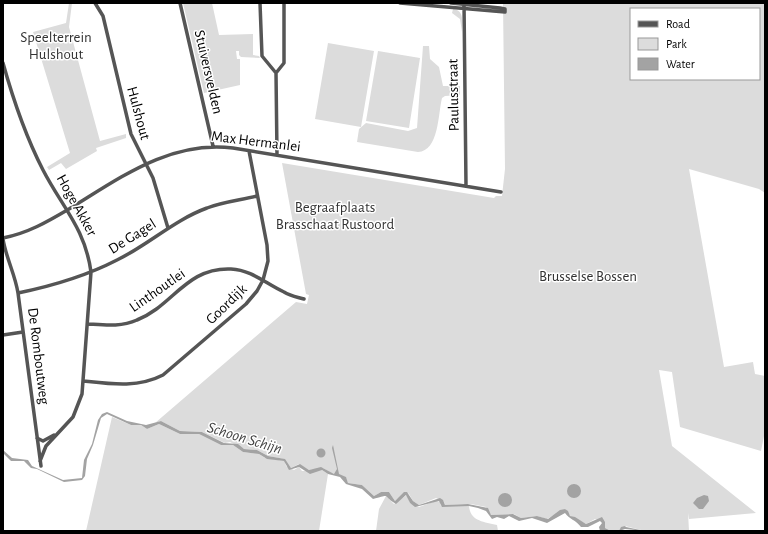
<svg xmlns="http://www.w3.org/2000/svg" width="768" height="534" font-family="'Alegreya Sans',sans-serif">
<rect width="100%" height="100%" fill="#fff"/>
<path fill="#dcdcdc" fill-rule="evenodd" d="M69 3H72L69 27 100 141 126 134V138L96 148 97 151 66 169 61 163 49 170 47 167 70 153 33 32 66 23Z
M183 3H212L219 35 253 34V55L259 56 260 58 241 57 239 55V51H236L237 59H240V85L204 93Z
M503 3H765V193L759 189 689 169 724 367 753 362 755 374 765 376V431L761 451 680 427 672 372 659 370 672 446 756 513 689 519 688 513 689 531H645L625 526 619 531H611L605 528V522L595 519 586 524 570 516 565 509 547 519 537 516 521 518 514 514 491 515 486 507 471 504 445 505 444 502 436 498 419 505 413 501 409 494 406 492 395 501 389 492H381L374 496 362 485 348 483 346 478 331 473 323 468 309 470 299 464 291 468 284 459 268 456 257 450 244 449 230 442 225 443 202 432 180 431 161 421 155 423 296 302 307 304 309 295 306 294 282 163 494 198 496 196H502L505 169ZM631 9H759V79H631Z
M453 9C465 10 462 23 462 32L460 19 452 13Z
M328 43 374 51 361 127 315 119Z
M423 46H429L430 59 439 67 443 86H460V95L445 96 442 98C438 114 439 151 418 152L357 142 359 129 366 123 408 131 417 128Z
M378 51 420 58 409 128 366 121Z
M112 417 131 425H141L147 429 159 424 180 434H199L221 445H233L243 452 259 454 265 458 285 461 286 466 294 470 299 467 302 471 322 470 328 474 319 531H86Z
M407 495 410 503 419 507 436 501 440 502 441 506H469C470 521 484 522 497 525L498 531H376L379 509 386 496 394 504Z"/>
<path fill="#a3a3a3" d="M107 412 127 421 146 425 161 421 180 431 202 432 224 443 238 444 244 449 257 450 268 456 285 459 291 468 300 464 309 470 321 467 334 474 337 469 332 448 333 445 339 474 346 477 348 483 362 485 374 496 381 492H389L395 501 404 492H407L413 501 419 505 440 498 443 500 445 505 468 504 488 508 491 515 513 514 521 518 537 516 548 519 560 510 565 509 568 511 570 516 575 517 586 524 602 517 605 522V528L611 531H600L599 527 602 523 600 521 588 527H581C576 520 569 519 565 513L547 523 532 518 519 521 509 516 504 519 497 517 492 519 486 511 478 508 469 506 442 507 439 501 415 507 410 503 406 495 396 504C381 495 392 494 373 499L362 489 346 484 340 477 328 474 322 470 310 474 299 467 289 470 284 461 267 459 259 454 243 452 233 445H221L199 434H180L159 424 147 429 141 425H131L107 414 101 418 93 445 87 459 85 476 82 480 64 482 37 469 31 468 24 461H11L3 453V450L12 458 28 460 32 466 63 480 82 478 84 460 92 444 98 420 102 414Z
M316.5 453a4.5 4.5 0 1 1 9 0a4.5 4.5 0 1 1-9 0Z
M567 491a7 7 0 1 1 14 0a7 7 0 1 1-14 0Z
M498 500a7 7 0 1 1 14 0a7 7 0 1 1-14 0Z
M704 495 708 496 709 501 703 509H699L693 503 697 498Z
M625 526 626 527 645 531 625 529 619 531 621 527Z"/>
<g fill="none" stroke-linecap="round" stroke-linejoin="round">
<path stroke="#555" stroke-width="3.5" d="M95 3 103 16 131 134 153 178 168 228
M180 3 213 146
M260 3 262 56 276 73 277 155
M400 3 505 12
M451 3 500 8 505 9V12
M464 3 466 186
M3 63C13 99 26 137 43 170 62 207 85 228 91 272L82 394 73 417 46 446 40 461
M276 73 284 63V3
M3 238C28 233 47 222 69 209 120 178 170 140 233 148L501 192
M3 239C6 258 15 274 18 293L41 466
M18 293C52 286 86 276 117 260 148 245 174 220 207 208 222 202 241 200 257 196
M88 324C105 325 121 327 137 320 173 306 186 267 231 269 252 270 266 284 284 292 290 296 297 297 304 299
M3 335 23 332
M84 381C111 384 138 388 163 375L246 304 257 291 263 280 268 261 267 245 249 151
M37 438 43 441 54 435"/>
</g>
<g text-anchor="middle" stroke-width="3" stroke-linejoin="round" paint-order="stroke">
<g font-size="15" fill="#333" stroke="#fff">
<text x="56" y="42">Speelterrein<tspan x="56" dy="17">Hulshout</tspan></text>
<text x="335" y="212">Begraafplaats<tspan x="335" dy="17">Brasschaat Rustoord</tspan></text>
<text x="588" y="281">Brusselse Bossen</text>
</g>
<g font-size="15" fill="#000" stroke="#fff">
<text transform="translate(209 72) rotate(77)" y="5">Stuiversvelden</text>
<text transform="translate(453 95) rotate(-91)" y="5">Paulusstraat</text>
<text transform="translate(139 113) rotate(75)" y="5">Hulshout</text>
<text transform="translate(256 141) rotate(7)" y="5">Max Hermanlei</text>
<text transform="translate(77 205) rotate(61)" y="5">Hoge Akker</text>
<text transform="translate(132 236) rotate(-32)" y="5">De Gagel</text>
<text transform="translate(157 290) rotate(-35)" y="5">Linthoutlei</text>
<text transform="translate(226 304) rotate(-44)" y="5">Goordijk</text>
<text transform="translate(39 356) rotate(83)" y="5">De Romboutweg</text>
</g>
<g font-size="16" font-style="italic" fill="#444" stroke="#fff">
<text transform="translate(245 437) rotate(17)" y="6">Schoon Schijn</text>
</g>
</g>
<rect width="768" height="534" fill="none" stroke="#000000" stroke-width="8"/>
<rect x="630" y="8" width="130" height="72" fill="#ffffff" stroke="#999999"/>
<rect x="638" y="21" width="20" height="6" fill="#555555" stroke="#999999"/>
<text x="666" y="28" font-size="12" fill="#000000">Road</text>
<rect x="638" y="38" width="20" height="12" fill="#dcdcdc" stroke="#999999"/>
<text x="666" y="48" font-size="12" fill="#000000">Park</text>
<rect x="638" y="58" width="20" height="12" fill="#a3a3a3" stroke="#999999"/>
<text x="666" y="68" font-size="12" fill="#000000">Water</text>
</svg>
